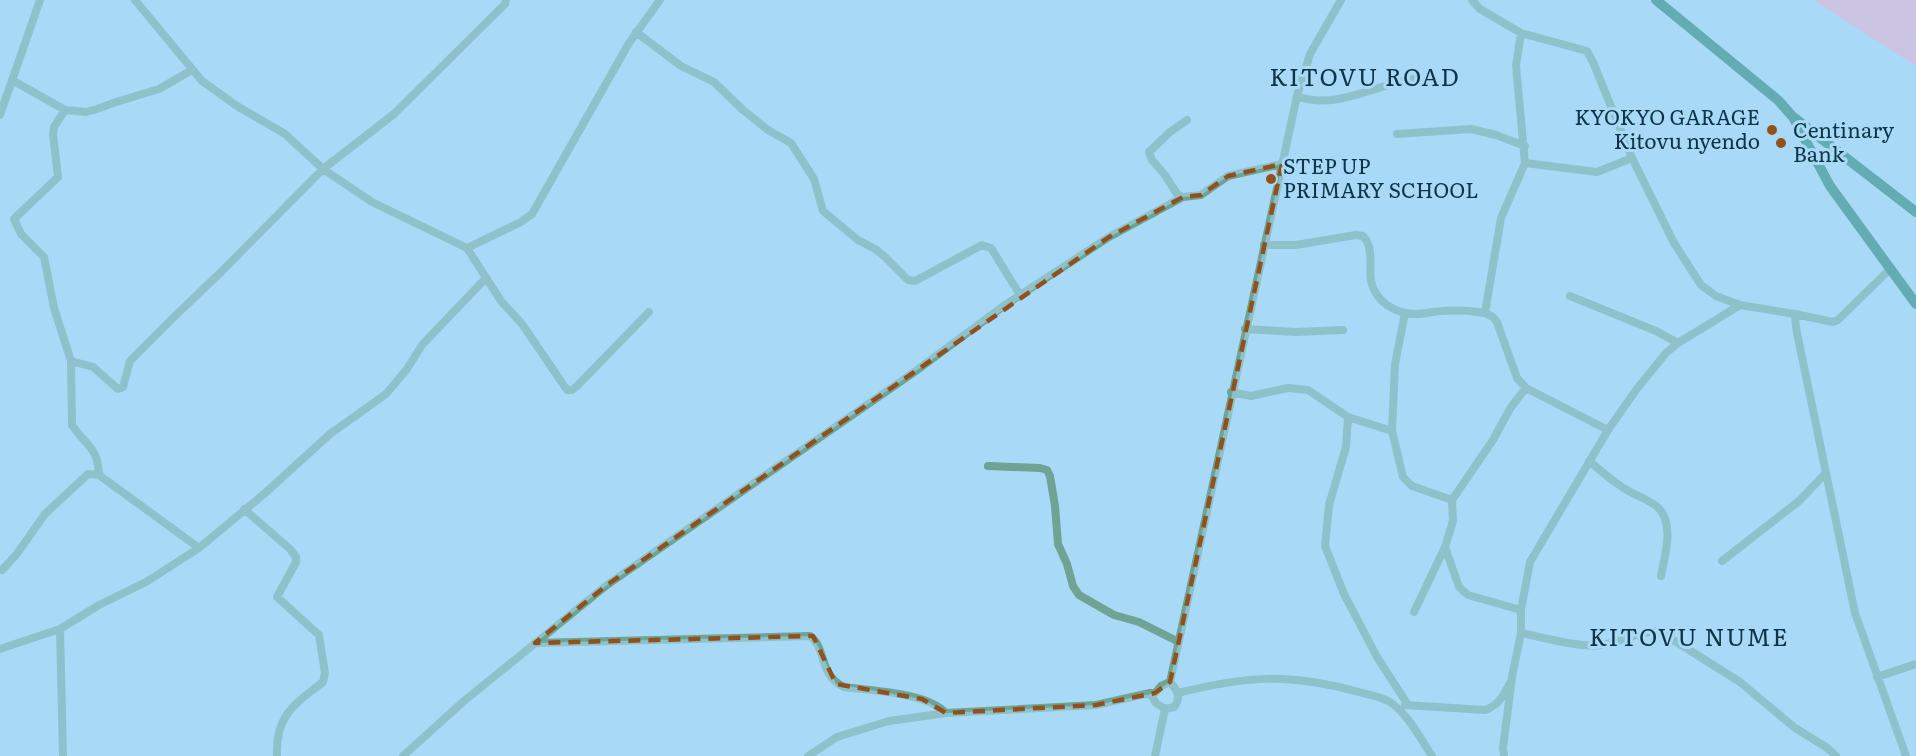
<svg xmlns="http://www.w3.org/2000/svg" width="1916" height="756" font-family="Literata,serif">
<rect width="100%" height="100%" fill="#a8daf8"/>
<path fill="#f6a8c7" d="M1813 0H1916V66Z"/>
<g fill="none" stroke-linecap="round" stroke-linejoin="round">
<path stroke="#6fa393" stroke-width="8" d="M135 0 202 81 237 106 285 134 323 169 372 202 467 248 521 222 532 214 629 43 660 0
M1472 0 1480 9 1521 33 1587 51 1593 62 1632 158 1674 243 1701 285 1716 296 1740 305 1795 314 1833 322 1838 320 1891 268
M636 32 681 66 714 82 743 110 768 130 791 143 814 179 823 211 858 240 875 249 884 256 908 280 915 281 982 245 991 248 1020 295
M1521 33 1516 66 1525 163 1501 218 1485 313 1493 317 1497 322 1517 378 1526 388 1608 430
M12 80 65 110
M1297 96C1336 111 1376 84 1414 79
M0 115 40 0
M1397 134 1471 129 1496 135 1525 146
M1525 163 1597 172 1632 158
M1183 197 1177 194 1165 175 1152 160 1149 152 1170 132 1187 120
M1264 245H1296L1356 235 1363 236C1374 247 1369 267 1371 281 1375 301 1395 314 1416 314 1425 314 1434 311 1443 311 1457 310 1471 311 1485 313
M467 248 501 301 522 324 567 390H572L578 385 649 312
M1570 296 1656 331 1678 343
M1405 313 1395 364 1392 431 1403 477 1412 486 1452 500
M1795 314 1796 328 1855 613 1906 756
M1245 329 1296 332 1343 330
M71 361 93 367 118 389 123 387 130 361 173 318 221 272 323 169 394 114 505 4 506 0
M1231 392 1251 396 1288 388 1308 390 1348 417 1392 431
M1348 417 1346 447 1329 505 1325 546 1344 594 1377 657 1408 705
M1589 461C1600 470 1611 480 1622 487 1632 494 1645 498 1655 505 1676 520 1665 555 1661 576
M988 466 1040 468 1047 470 1050 476 1055 506 1058 544 1067 564 1073 586 1079 595 1114 615 1139 622 1179 642
M99 475C98 447 86 446 72 425L71 361 54 308 44 257 21 234 14 219 58 177 53 134 54 127 65 110 86 112 97 109 116 102 159 89 192 70
M244 509 290 549 296 557V562L277 597 319 635 325 673 323 682C295 704 275 715 277 756
M1445 547 1459 587 1468 595 1521 610
M1722 561 1799 501 1825 474
M2 570 16 555 45 514 88 474 99 475 199 548
M1414 612 1445 547 1453 521 1452 500 1493 440 1511 407 1526 388
M60 629 63 756
M1521 633C1542 637 1580 648 1600 645 1619 643 1642 630 1659 631L1740 682 1795 728 1826 747 1836 756
M535 643 810 636C827 648 818 675 844 687 873 691 926 692 946 713
M0 649 60 629 99 605 146 582 199 548 264 494 330 434 386 394 407 369 422 345 485 279
M1877 677 1916 664
M1170 682 1297 96 1310 54 1341 0
M1170 682C1177 690 1182 697 1174 707L1165 709 1156 703 1150 693H1155L1161 686Z
M1178 693C1246 676 1286 673 1355 691 1365 694 1381 696 1390 702 1408 714 1420 738 1432 756
M1405 705 1485 710C1499 705 1503 696 1510 683
M403 756 464 701 607 585 913 373 1005 305 1109 237 1183 197 1201 195 1228 176 1282 164
M808 756 837 737 889 721 946 713 1096 705 1150 693
M1155 756 1165 709
M1504 756 1503 748 1512 677 1521 633V610L1530 562 1608 430 1636 390 1666 353 1678 343 1740 305"/>
<path stroke="#137460" stroke-width="10" d="M1656 0 1779 101 1792 116 1916 212
M1794 119 1830 186 1916 304"/>
</g>
<path d="M0 0H1916V756H0ZM1282 164 1170 682 1155 693 1096 705 946 713 922 699 836 684 813 636 535 643 607 585 1109 237 1183 197 1201 195 1228 176Z" fill="#a8daf8" fill-opacity=".55" fill-rule="evenodd"/>
<path fill="none" stroke="#92501d" stroke-width="4.5" stroke-dasharray="12 8" stroke-linejoin="round" d="M1282 164 1170 682 1155 693 1096 705 946 713 922 699 836 684 813 636 535 643 607 585 1109 237 1183 197 1201 195 1228 176Z"/>
<g fill="#92501d" stroke="#a8daf8" stroke-width="2">
<circle cx="1772" cy="130" r="6"/>
<circle cx="1781" cy="143" r="6"/>
<circle cx="1271" cy="179" r="6"/>
</g>
<g text-anchor="middle" stroke-width="6" stroke-linejoin="round" paint-order="stroke">
<g font-size="21" fill="#0d3447" stroke="#a8daf8" text-anchor="start">
<text x="1760" y="125" text-anchor="end">KYOKYO GARAGE<tspan x="1760" dy="24">Kitovu nyendo</tspan></text>
<text x="1793" y="138">Centinary<tspan x="1793" dy="24">Bank</tspan></text>
<text x="1283" y="174">STEP UP<tspan x="1283" dy="24">PRIMARY SCHOOL</tspan></text>
</g>
<g font-size="24" letter-spacing="1.5" fill="#0d3447" stroke="#a8daf8">
<text x="1365" y="86">KITOVU ROAD</text>
<text x="1689" y="646">KITOVU NUME</text>
</g>
</g>
</svg>
